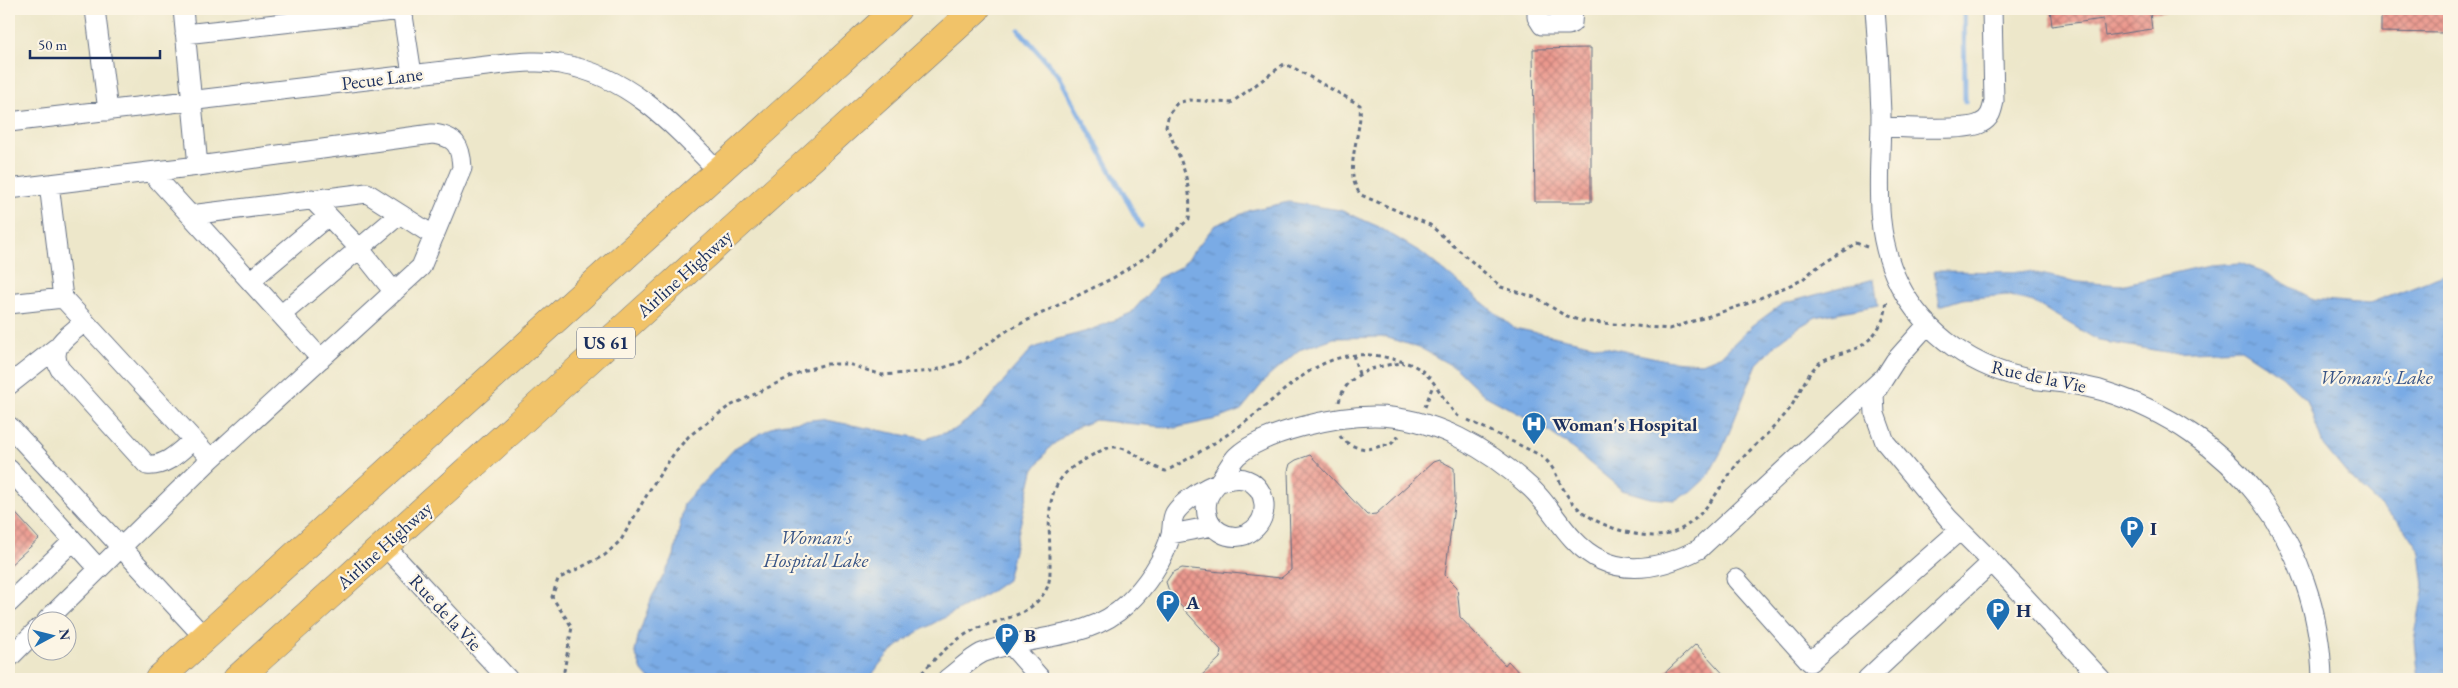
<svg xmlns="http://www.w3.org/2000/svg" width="2458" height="688" font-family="'EB Garamond',serif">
<defs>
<pattern id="water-ripples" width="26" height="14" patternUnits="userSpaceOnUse" patternTransform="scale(1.25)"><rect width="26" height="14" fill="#7aabe5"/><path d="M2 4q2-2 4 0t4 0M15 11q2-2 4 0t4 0" fill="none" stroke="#638cbd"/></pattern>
<pattern id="building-cross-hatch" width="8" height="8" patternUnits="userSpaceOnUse" patternTransform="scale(1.25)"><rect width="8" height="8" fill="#eb988d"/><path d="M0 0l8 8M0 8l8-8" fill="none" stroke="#be7c76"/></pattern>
</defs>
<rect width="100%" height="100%" fill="#fcf5e5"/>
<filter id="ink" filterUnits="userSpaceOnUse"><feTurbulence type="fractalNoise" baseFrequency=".02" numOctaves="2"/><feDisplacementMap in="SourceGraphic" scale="10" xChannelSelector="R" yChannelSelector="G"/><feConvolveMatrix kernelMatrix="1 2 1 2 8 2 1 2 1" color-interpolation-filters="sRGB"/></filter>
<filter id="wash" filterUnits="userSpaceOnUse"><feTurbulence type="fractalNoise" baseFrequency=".0096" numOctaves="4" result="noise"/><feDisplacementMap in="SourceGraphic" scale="20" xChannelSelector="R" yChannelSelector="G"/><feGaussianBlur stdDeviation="1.12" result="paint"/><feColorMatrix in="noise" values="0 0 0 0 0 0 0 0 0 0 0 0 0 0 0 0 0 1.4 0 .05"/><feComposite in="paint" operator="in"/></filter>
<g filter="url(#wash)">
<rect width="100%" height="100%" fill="#ede7ca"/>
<path fill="url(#water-ripples)" stroke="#4a6da2" d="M1289 202 1340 210 1377 226 1422 253 1514 328 1671 361 1702 363 1722 355 1752 326 1782 304 1874 279 1878 305 1816 317 1799 327 1778 343 1757 364 1722 450 1708 476 1692 491 1675 500 1650 498 1622 490 1568 445 1538 424 1484 395 1456 368 1422 349 1385 337 1334 338 1299 350 1267 378 1241 410 1221 418 1175 428 1095 420 1073 429 1050 447 1033 471 1007 580C997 587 986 595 975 601 937 623 891 639 870 679H649L642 671 635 652 638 637 652 597 674 556 684 503 736 447 778 424 820 419 925 439 954 430 980 411 1010 373 1032 349 1054 340 1088 331 1131 313 1153 288 1158 278 1182 266 1214 226 1251 210Z
M2240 263 2262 271 2313 299 2367 304 2449 273V679H2418L2414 641 2424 586 2420 552 2404 528 2352 480 2323 445 2307 400 2282 376 2241 349 2166 352 2099 341 2033 302 2007 295 1962 299 1940 306 1934 271 2031 272 2078 282 2121 285 2209 265Z"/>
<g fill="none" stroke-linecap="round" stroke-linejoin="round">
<path stroke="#7aabe5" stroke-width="5" d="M1964 9 1965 102
M1019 30 1059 76 1141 226"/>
</g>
<g id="blocks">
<path fill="url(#building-cross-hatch)" d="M2050 9H2175V10L2150 13 2152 29 2105 36 2103 19 2052 26Z
M2381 9H2445V33L2381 32Z
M1591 48V202H1535L1533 49Z
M1310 455 1367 515 1376 514 1433 462 1439 460 1454 468 1455 499 1445 575 1457 587 1460 617 1505 665 1508 661 1525 679H1198L1220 658 1221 650 1170 594 1166 582 1172 573 1182 568 1281 578 1291 570 1288 471 1290 464 1296 460Z
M9 506 39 539 9 566Z
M1696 644 1728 679H1658Z"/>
</g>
</g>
<g filter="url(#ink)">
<use href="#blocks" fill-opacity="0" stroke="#646f84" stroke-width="1"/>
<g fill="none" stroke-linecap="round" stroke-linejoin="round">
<defs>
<path id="minor" d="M95 9 108 111
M402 9 412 74
M1537 9V17L1542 25H1568L1572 23 1573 9
M1875 9C1878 44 1880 79 1881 114 1881 173 1871 229 1899 284 1925 335 1976 370 2031 379 2055 382 2080 384 2103 391 2233 431 2319 543 2322 679
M185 34 402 10
M9 122 495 65C516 63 539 60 560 64 628 75 673 124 719 172
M1881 127C1901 127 1966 132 1981 123 1991 118 1992 110 1994 101L1992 9
M151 172 321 359
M9 189 198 166 183 9
M312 199 359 248 394 292
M190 215 367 193 400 214
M250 281 328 216
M63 298 211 459 421 267 462 168C461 145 455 136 432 134L198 166
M9 304 63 298 49 184
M281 315 400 214 434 236
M84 322C68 337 47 346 60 369L147 465C166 467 180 451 193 440
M1928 324 1895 361 1874 394 1875 414 1885 442 1948 518 1992 562 2101 679
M9 385 56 348
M9 426 204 637
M9 469 99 569
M1171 534 1213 526
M384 545 508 679
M1736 579 1810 662 1960 530
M9 603 73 541
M47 620 211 459
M1011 645 1041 679
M9 658 38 629
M947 679C958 671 970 659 982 653 1030 634 1088 642 1127 604 1145 587 1165 559 1171 534 1173 527 1171 520 1175 513 1185 497 1228 472 1247 480 1267 488 1270 517 1253 530 1232 547 1201 528 1207 501 1209 491 1216 486 1221 479 1226 472 1231 462 1237 456 1265 431 1336 416 1374 416 1432 416 1489 449 1531 488 1547 503 1558 523 1573 539 1610 579 1655 572 1699 549L1882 379
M1867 679 1992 562"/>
<path id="highway" d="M159 679 897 9
M237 679 976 9"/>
</defs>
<use href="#minor" stroke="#646f84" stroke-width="21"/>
<use href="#highway" stroke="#646f84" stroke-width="29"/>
<path stroke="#646f84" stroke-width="3" stroke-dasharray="4 4" stroke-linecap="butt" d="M1353 355 1359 374
M1339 402C1346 372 1378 365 1404 363
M1425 407 1433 385
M1468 420 1540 455C1556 466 1558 483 1569 498 1586 522 1625 535 1653 536 1697 536 1715 492 1738 463 1754 445 1773 430 1788 411 1798 398 1804 378 1816 366 1827 355 1843 354 1857 348 1873 341 1889 317 1886 299
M1340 436C1346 445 1362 451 1373 448 1380 447 1382 444 1389 446L1399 436
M568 679 564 671 572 627 552 597 558 579 605 555 621 540 652 486 675 452 689 436 728 407 802 371 826 364H848L882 375 933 371 961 362 1008 330 1113 278 1152 253 1189 219C1193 185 1180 156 1166 126L1169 114 1177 103 1189 100 1231 103 1284 64 1292 67 1360 105C1363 133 1341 171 1361 195L1430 225 1501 287 1537 298 1564 315 1581 321 1669 329 1746 304 1802 280 1813 270 1856 243 1867 247
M917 679C932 660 955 638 978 628 1000 619 1026 617 1042 596 1051 585 1050 574 1050 560 1050 519 1041 482 1084 460 1092 455 1106 447 1115 447 1134 448 1148 467 1166 471 1192 457 1219 441 1244 423 1291 388 1323 342 1389 358 1400 361 1412 363 1421 370 1437 381 1444 404 1459 417"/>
<use href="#minor" stroke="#fff" stroke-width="19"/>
<use href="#highway" stroke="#f1c369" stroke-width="28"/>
</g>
</g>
<defs>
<symbol id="hospital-pin" viewBox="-11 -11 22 30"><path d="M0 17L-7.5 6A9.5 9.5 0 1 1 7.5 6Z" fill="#1f6fb2" stroke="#fcf5e5"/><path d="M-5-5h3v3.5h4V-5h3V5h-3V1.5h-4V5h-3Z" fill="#fff"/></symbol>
<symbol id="parking-pin" viewBox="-11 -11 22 30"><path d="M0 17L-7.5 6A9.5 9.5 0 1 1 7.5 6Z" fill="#1f6fb2" stroke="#fcf5e5"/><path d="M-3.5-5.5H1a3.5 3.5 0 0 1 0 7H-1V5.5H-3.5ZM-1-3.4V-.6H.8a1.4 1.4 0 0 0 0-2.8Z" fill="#fff"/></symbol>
</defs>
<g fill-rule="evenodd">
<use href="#hospital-pin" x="1520" y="410" width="28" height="38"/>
<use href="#parking-pin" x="2118" y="514" width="28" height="38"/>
<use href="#parking-pin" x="1154" y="588" width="28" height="38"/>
<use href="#parking-pin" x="1984" y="596" width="28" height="38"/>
<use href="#parking-pin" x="993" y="621" width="28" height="38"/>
</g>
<g text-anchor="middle" stroke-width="4.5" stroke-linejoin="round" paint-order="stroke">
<rect fill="#fcf5e5" stroke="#5e6a86" stroke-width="1" x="577" y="327.5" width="58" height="31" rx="4"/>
<g font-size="18" font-weight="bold" fill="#1b2f5e">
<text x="606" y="349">US 61</text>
</g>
<g font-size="19" fill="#1b2f5e" stroke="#fcf5e5">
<text transform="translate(382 78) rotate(-7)" y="7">Pecue Lane</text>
<text transform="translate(684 273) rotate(-42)" y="7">Airline Highway</text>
<text transform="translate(2039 376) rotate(12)" y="7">Rue de la Vie</text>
<text transform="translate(384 545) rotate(-42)" y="7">Airline Highway</text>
<text transform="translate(446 612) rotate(47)" y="7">Rue de la Vie</text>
</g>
<g font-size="19" font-weight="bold" fill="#1b2f5e" stroke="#fcf5e5" text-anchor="start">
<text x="1552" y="431">Woman's Hospital</text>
<text x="2150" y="535">I</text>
<text x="1186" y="609">A</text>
<text x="2016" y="617">H</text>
<text x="1024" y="642">B</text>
</g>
<g font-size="20" font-style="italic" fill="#385486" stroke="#fcf5e5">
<text x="2376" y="384">Woman's Lake</text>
<text x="816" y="544">Woman's<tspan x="816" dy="23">Hospital Lake</tspan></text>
</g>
</g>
<rect width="2458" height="688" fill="none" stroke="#fcf5e5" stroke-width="30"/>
<g transform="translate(52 636) rotate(83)"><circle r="24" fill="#fcf5e5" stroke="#a2a6af"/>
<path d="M0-4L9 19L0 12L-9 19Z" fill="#1f6fb2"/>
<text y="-8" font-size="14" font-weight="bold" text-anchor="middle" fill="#1b2f5e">N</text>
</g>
<path d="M30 50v8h130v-8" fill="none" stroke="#1b2f5e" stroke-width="2.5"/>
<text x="38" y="50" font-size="15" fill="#1b2f5e" stroke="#fcf5e5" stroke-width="4" paint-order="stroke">50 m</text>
</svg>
